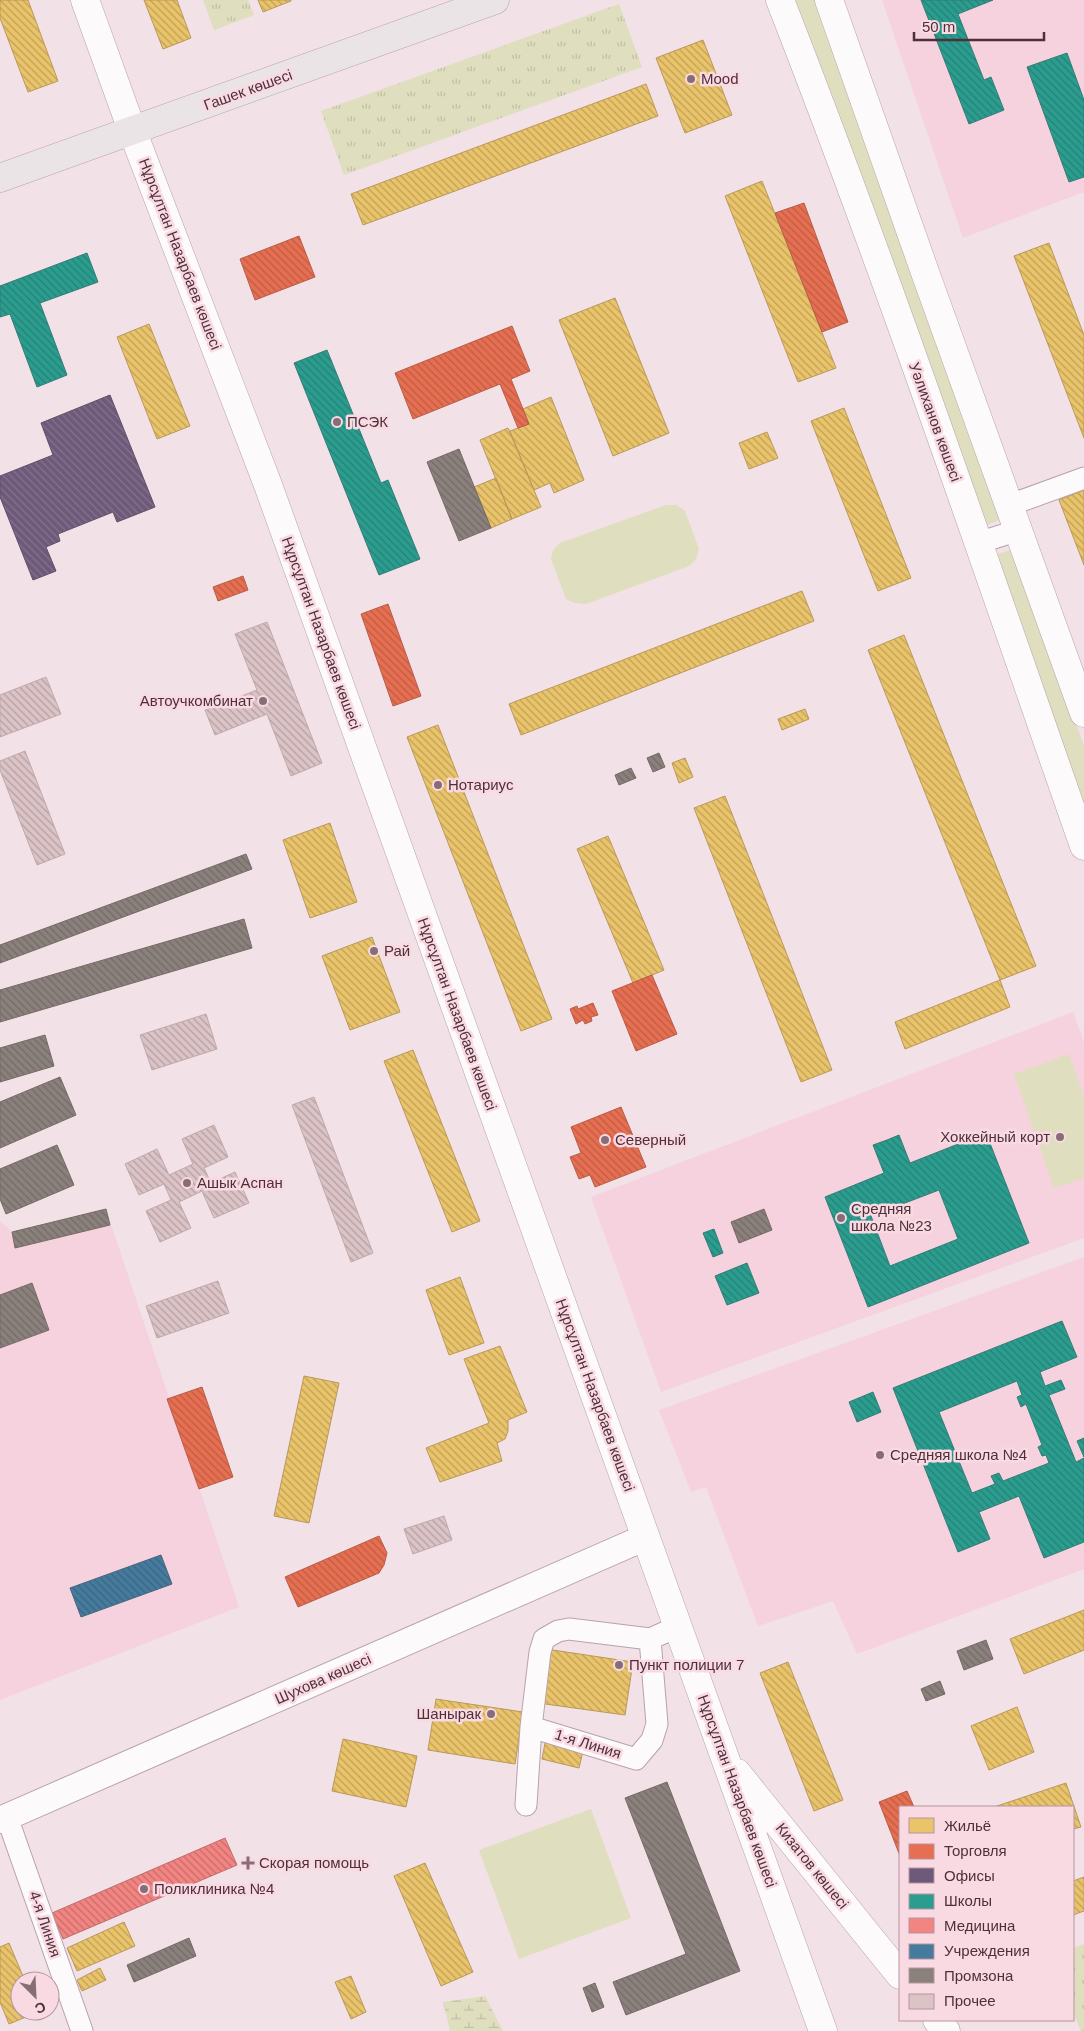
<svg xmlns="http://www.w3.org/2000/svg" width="1084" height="2031" font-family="Helvetica,sans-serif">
<defs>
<pattern id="wetland-marsh" width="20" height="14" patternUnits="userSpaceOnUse" patternTransform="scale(1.25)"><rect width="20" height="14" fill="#dfdebe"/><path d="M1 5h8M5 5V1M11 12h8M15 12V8" fill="none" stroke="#c1bfa4"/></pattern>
<pattern id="park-tufts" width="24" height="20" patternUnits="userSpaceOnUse" patternTransform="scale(1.25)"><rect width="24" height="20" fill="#dfdebe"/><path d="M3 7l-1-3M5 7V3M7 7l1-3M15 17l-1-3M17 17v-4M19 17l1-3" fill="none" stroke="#c1bfa4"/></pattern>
<pattern id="homes-back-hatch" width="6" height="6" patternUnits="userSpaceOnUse" patternTransform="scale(1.25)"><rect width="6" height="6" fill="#e9c46a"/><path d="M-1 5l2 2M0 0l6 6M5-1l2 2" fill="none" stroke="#bfa058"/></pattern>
<pattern id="shops-back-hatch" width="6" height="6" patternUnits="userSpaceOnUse" patternTransform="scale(1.25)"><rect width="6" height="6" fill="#e76f51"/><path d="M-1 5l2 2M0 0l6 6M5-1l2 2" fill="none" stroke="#bd5c44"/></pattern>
<pattern id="offices-back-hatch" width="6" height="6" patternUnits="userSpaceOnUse" patternTransform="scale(1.25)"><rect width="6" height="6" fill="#6d597a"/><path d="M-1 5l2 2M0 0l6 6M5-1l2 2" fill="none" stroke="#84738c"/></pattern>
<pattern id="schools-back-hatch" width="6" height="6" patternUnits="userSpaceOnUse" patternTransform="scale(1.25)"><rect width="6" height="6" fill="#2a9d8f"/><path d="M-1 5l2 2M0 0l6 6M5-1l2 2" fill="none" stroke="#268076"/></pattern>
<pattern id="health-back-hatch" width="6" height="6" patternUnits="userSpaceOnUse" patternTransform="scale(1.25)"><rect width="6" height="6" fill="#f28482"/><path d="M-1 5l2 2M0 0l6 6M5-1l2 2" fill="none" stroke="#c66c6b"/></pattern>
<pattern id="public-back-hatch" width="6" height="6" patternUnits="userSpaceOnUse" patternTransform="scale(1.25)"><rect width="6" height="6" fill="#457b9d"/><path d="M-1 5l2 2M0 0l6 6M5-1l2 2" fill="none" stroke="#3c6581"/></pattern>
<pattern id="industry-back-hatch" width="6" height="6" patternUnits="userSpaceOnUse" patternTransform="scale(1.25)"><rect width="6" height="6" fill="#8a817c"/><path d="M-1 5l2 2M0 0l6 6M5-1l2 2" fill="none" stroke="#736a67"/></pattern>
<pattern id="building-back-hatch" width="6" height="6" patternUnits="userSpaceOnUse" patternTransform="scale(1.25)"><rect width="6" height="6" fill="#dbc3c6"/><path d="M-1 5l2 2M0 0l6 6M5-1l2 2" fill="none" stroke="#b49fa2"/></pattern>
</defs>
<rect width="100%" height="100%" fill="#f2e1e6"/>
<path fill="#f6d2de" d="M882 0H1084V192L963 238Z
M1073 1012 1084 1042V1238L661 1392 591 1197Z
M106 1209 239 1607 0 1700V1221L12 1232Z
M1084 1257V1569L857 1654 833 1601 758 1626 706 1487 691 1492 659 1410Z"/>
<path fill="#dfdebe" d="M792 0H817L1004 518 984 526Z
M666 505H676L685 511 699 549 696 559 689 566 586 604 575 603 566 599 551 559 553 550 560 543Z
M1014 549 1084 746V803L994 555Z
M1069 1054 1084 1097V1178L1054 1188 1014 1074Z
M591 1809 631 1918 519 1959 479 1850Z"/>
<path fill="url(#wetland-marsh)" d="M485 1996 503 2031H450L443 2002Z"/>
<path fill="url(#park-tufts)" d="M203 0H248L254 15 214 30Z
M619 4 642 67 344 175 321 111Z
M1084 1944V2031H1081L1073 2012V1948Z"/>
<path fill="url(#homes-back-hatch)" stroke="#ba985c" d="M0 0H28L58 81 28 92 0 18Z
M144 0H177L191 38 163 49Z
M258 0H291V1L263 12Z
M703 40 732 115 685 133 656 58Z
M646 84 658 116 363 225 351 194Z
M762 181 836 368 798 382 725 196Z
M1049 243 1084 335V438L1014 256Z
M615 298 669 433 613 456 559 320Z
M149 324 190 426 157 439 117 337Z
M551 397 584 480 554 493 550 483 534 490 510 431 529 424 523 409Z
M844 408 911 578 878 591 811 421Z
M508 428 541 507 512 519 480 440Z
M767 432 778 458 749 469 739 443Z
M496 478 512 519 491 528 474 487Z
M1084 490V565L1059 500Z
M802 591 814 621 521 735 509 704Z
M904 635 1036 966 1000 980 868 650Z
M805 709 809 719 782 730 778 719Z
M438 725 552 1019 521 1031 407 737Z
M685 758 693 777 679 783 672 763Z
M725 796 832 1070 801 1082 694 808Z
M330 823 357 902 310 918 283 840Z
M608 836 664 970 633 983 577 849Z
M372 937 400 1012 350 1030 322 956Z
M1000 980 1010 1007 905 1049 895 1022Z
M413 1050 480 1221 452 1232 384 1061Z
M460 1277 484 1343 449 1355 426 1290Z
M500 1346 527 1412 508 1420V1431L505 1439 497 1443 502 1461 440 1482 426 1448 489 1423 464 1359Z
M304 1376 339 1383 309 1523 274 1516Z
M1084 1610V1650L1024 1674 1010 1639Z
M546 1649 633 1662 625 1715 538 1703Z
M788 1662 843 1800 814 1811 760 1673Z
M436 1699 523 1712 515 1764 428 1750Z
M1017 1707 1034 1752 989 1770 971 1726Z
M546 1738 584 1747 579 1768 542 1759Z
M343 1739 417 1756 406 1807 332 1791Z
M1066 1783 1081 1827 1073 1829V1807H994Z
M425 1863 473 1972 441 1986 394 1876Z
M1084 1877V1911L1073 1915V1881Z
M124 1922 135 1946 77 1971 67 1948Z
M9 1943 25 1981H20V2011L38 2012 9 2024 0 2002V1947Z
M100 1968 106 1980 82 1991 77 1980Z
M351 1976 366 2012 351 2019 335 1982Z"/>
<path fill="url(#shops-back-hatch)" stroke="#b95c4a" d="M804 203 848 322 822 332 775 213Z
M299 236 315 277 255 300 240 259Z
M512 326 530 371 511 379 529 424 518 428 500 384 413 419 395 373Z
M243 576 248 590 218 601 213 587Z
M388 604 421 696 393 706 361 614Z
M652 975 677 1034 636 1051 612 991Z
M593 1003 598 1015 591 1017 592 1021 585 1024 583 1020 576 1024 570 1009 577 1006 578 1009Z
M621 1107 646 1167 595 1187 590 1175 579 1179 570 1157 581 1153 571 1127Z
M202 1387 233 1477 199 1489 167 1399Z
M379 1536 387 1553 384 1565 379 1573 298 1607 285 1577Z
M907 1791 914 1807H900V1856L879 1802Z"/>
<path fill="url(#offices-back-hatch)" stroke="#644d67" d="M110 395 155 507 117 522 113 512 58 534 60 541 46 547 56 571 33 580 0 497V476L53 455 41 423Z"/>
<path fill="url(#schools-back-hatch)" stroke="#357c76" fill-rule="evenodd" d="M921 0H993L958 14 984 80 991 77 1004 110 969 124Z
M1067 53 1084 100V177L1069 182 1027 67Z
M87 253 98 282 40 303 67 375 37 387 10 314 0 317V286Z
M327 350 381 483 388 480 420 559 379 575 294 363Z
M986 1133 1029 1243 868 1307 825 1197 884 1173 873 1145 887 1140 899 1135 910 1163ZM939 1190 958 1239 890 1266 871 1216Z
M714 1229 723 1253 713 1257 703 1233Z
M747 1263 759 1293 727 1305 715 1276Z
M1062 1321 1077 1357 1040 1372 1045 1386 1061 1380 1065 1389 1049 1395 1076 1462 1084 1458V1542L1044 1558 1019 1496 979 1512 990 1539 958 1552 893 1388ZM1017 1381 1022 1395 1017 1397 1021 1407 1026 1404 1042 1445 1038 1447 1042 1456 1046 1455 1049 1463 1003 1481 999 1473 991 1476 995 1484 972 1493 939 1412Z
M873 1392 881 1412 857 1422 849 1402Z
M1084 1438V1457L1077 1441Z"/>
<path fill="url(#health-back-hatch)" stroke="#c16b6c" d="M225 1838 237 1865 63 1939 52 1913Z"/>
<path fill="url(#public-back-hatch)" stroke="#48647f" d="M161 1555 172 1584 81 1617 70 1588Z"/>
<path fill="url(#industry-back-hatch)" stroke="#786968" d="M459 449 491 528 459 541 427 462Z
M659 753 665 767 653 772 647 758Z
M631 768 636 778 619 785 615 775Z
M246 854 252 869 0 963V945Z
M244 919 252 948 0 1022V990Z
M45 1035 54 1066 0 1082V1048Z
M60 1077 76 1115 0 1148V1102Z
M57 1145 74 1185 6 1214 0 1199V1169Z
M106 1209 110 1225 15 1248 12 1232Z
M764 1209 772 1230 739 1243 731 1222Z
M32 1283 49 1330 0 1348V1295Z
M986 1640 993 1659 964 1670 957 1651Z
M940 1681 945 1694 926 1701 921 1689Z
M667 1782 740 1971 626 2015 613 1982 686 1954 625 1798Z
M189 1938 196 1956 134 1982 127 1965Z
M595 1983 604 2007 592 2012 583 1988Z"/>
<path fill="url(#building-back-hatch)" stroke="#bfa9ac" d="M267 622 322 763 291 776 267 714 215 735 205 710 257 690 235 634Z
M46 677 61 714 0 737V695Z
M25 751 65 854 37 865 0 770V761Z
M206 1014 217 1049 152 1070 140 1035Z
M314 1097 373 1253 351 1262 292 1105Z
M214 1125 228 1157 204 1168 211 1183 235 1172 249 1203 214 1218 202 1191 179 1202 191 1228 160 1242 146 1211 171 1200 164 1184 139 1195 125 1164 157 1149 169 1175 193 1164 182 1139Z
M218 1281 229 1313 157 1338 146 1306Z
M444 1516 452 1540 413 1554 404 1529Z"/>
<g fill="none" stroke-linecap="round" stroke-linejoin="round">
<defs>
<path id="minor" d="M1010 505 1084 478
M978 543 1019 530
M531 1727 636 1759 652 1740 657 1724 650 1639 679 1626
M526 1805 531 1727 540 1652 544 1639 558 1631 569 1629 650 1639
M7 1817 82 2031"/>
<path id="tertiary" d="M0 1820 646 1537"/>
<path id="secondary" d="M85 0 132 130 268 485 823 2031
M780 0C889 279 985 563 1084 846
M829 0 926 275 1084 713
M737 1773 900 1975
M937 2020 946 2031"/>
<path id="primary" d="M0 178 495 0"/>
</defs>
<use href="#minor" stroke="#b8a3ab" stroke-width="23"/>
<use href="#tertiary" stroke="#b8a3ab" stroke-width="28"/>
<use href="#secondary" stroke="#b8a3ab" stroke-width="29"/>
<use href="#primary" stroke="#b7a2aa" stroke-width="29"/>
<use href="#minor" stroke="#fdfafb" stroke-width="21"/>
<use href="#tertiary" stroke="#fdfafb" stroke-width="26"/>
<use href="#secondary" stroke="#fdfafb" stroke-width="28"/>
<use href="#primary" stroke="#ebe4e6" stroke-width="28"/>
</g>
<g fill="#876e76" stroke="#f9dae3" stroke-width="2">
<circle cx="691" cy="79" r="5"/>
<circle cx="337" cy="422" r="5"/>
<circle cx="263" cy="701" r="5"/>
<circle cx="438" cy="785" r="5"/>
<circle cx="374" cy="951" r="5"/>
<circle cx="1060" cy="1137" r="5"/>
<circle cx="605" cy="1140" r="5"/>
<circle cx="187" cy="1183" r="5"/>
<circle cx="841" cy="1218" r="5"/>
<circle cx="880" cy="1455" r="5"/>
<circle cx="619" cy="1665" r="5"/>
<circle cx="491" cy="1714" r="5"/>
<path d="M245.5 1855.5h5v5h5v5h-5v5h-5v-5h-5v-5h5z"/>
<circle cx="144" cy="1889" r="5"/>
</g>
<g text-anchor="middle" stroke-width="5" stroke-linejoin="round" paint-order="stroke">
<g font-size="15" fill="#4e303a" stroke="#f9dae3" text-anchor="start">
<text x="701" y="84">Mood</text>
<text x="347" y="427">ПСЭК</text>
<text x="253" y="706" text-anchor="end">Автоучкомбинат</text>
<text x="448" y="790">Нотариус</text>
<text x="384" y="956">Рай</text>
<text x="1050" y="1142" text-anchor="end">Хоккейный корт</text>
<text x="615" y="1145">Северный</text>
<text x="197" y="1188">Ашык Аспан</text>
<text x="851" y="1214">Средняя<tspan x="851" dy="17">школа №23</tspan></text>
<text x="890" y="1460">Средняя школа №4</text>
<text x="629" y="1670">Пункт полиции 7</text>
<text x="481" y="1719" text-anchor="end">Шанырак</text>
<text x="259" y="1868">Скорая помощь</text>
<text x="154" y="1894">Поликлиника №4</text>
</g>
<g font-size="15" fill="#4e303a" stroke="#f9dae3">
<text transform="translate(248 90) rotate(-20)" y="5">Гашек көшесі</text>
<text transform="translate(180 254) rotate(69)" y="5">Нұрсұлтан Назарбаев көшесі</text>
<text transform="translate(935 422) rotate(70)" y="5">Уәлиханов көшесі</text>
<text transform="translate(321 633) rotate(70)" y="5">Нұрсұлтан Назарбаев көшесі</text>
<text transform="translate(457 1014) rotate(70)" y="5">Нұрсұлтан Назарбаев көшесі</text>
<text transform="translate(595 1395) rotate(70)" y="5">Нұрсұлтан Назарбаев көшесі</text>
<text transform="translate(323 1679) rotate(-24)" y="5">Шухова көшесі</text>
<text transform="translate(588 1744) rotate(17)" y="5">1-я Линия</text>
<text transform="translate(737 1791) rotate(70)" y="5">Нұрсұлтан Назарбаев көшесі</text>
<text transform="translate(812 1866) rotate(51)" y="5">Кизатов көшесі</text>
<text transform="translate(45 1924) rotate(71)" y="5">4-я Линия</text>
</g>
</g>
<rect x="899" y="1806" width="175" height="215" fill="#f9dae3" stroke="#b5969f"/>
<rect x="909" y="1818" width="25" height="15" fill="#e9c46a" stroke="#b5969f"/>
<text x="944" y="1831" font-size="15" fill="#4e303a">Жильё</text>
<rect x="909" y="1844" width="25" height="15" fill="#e76f51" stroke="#b5969f"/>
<text x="944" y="1856" font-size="15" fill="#4e303a">Торговля</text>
<rect x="909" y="1868" width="25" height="15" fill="#6d597a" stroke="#b5969f"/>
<text x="944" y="1881" font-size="15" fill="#4e303a">Офисы</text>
<rect x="909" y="1894" width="25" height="15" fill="#2a9d8f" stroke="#b5969f"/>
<text x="944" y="1906" font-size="15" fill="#4e303a">Школы</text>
<rect x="909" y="1918" width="25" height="15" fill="#f28482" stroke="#b5969f"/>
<text x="944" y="1931" font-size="15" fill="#4e303a">Медицина</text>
<rect x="909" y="1944" width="25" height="15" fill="#457b9d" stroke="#b5969f"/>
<text x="944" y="1956" font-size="15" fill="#4e303a">Учреждения</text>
<rect x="909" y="1968" width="25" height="15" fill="#8a817c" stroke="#b5969f"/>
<text x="944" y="1981" font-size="15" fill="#4e303a">Промзона</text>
<rect x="909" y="1994" width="25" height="15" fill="#dbc3c6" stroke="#b5969f"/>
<text x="944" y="2006" font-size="15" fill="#4e303a">Прочее</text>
<g transform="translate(35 1996) rotate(156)"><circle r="24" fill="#f9dae3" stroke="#b5969f"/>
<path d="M0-4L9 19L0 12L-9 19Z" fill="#876e76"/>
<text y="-8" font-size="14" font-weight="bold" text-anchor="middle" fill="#4e303a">С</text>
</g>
<path d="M914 32v8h130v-8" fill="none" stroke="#4e303a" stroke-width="2.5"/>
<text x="922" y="32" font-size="15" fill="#4e303a" stroke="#f9dae3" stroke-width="4" paint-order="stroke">50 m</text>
</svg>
